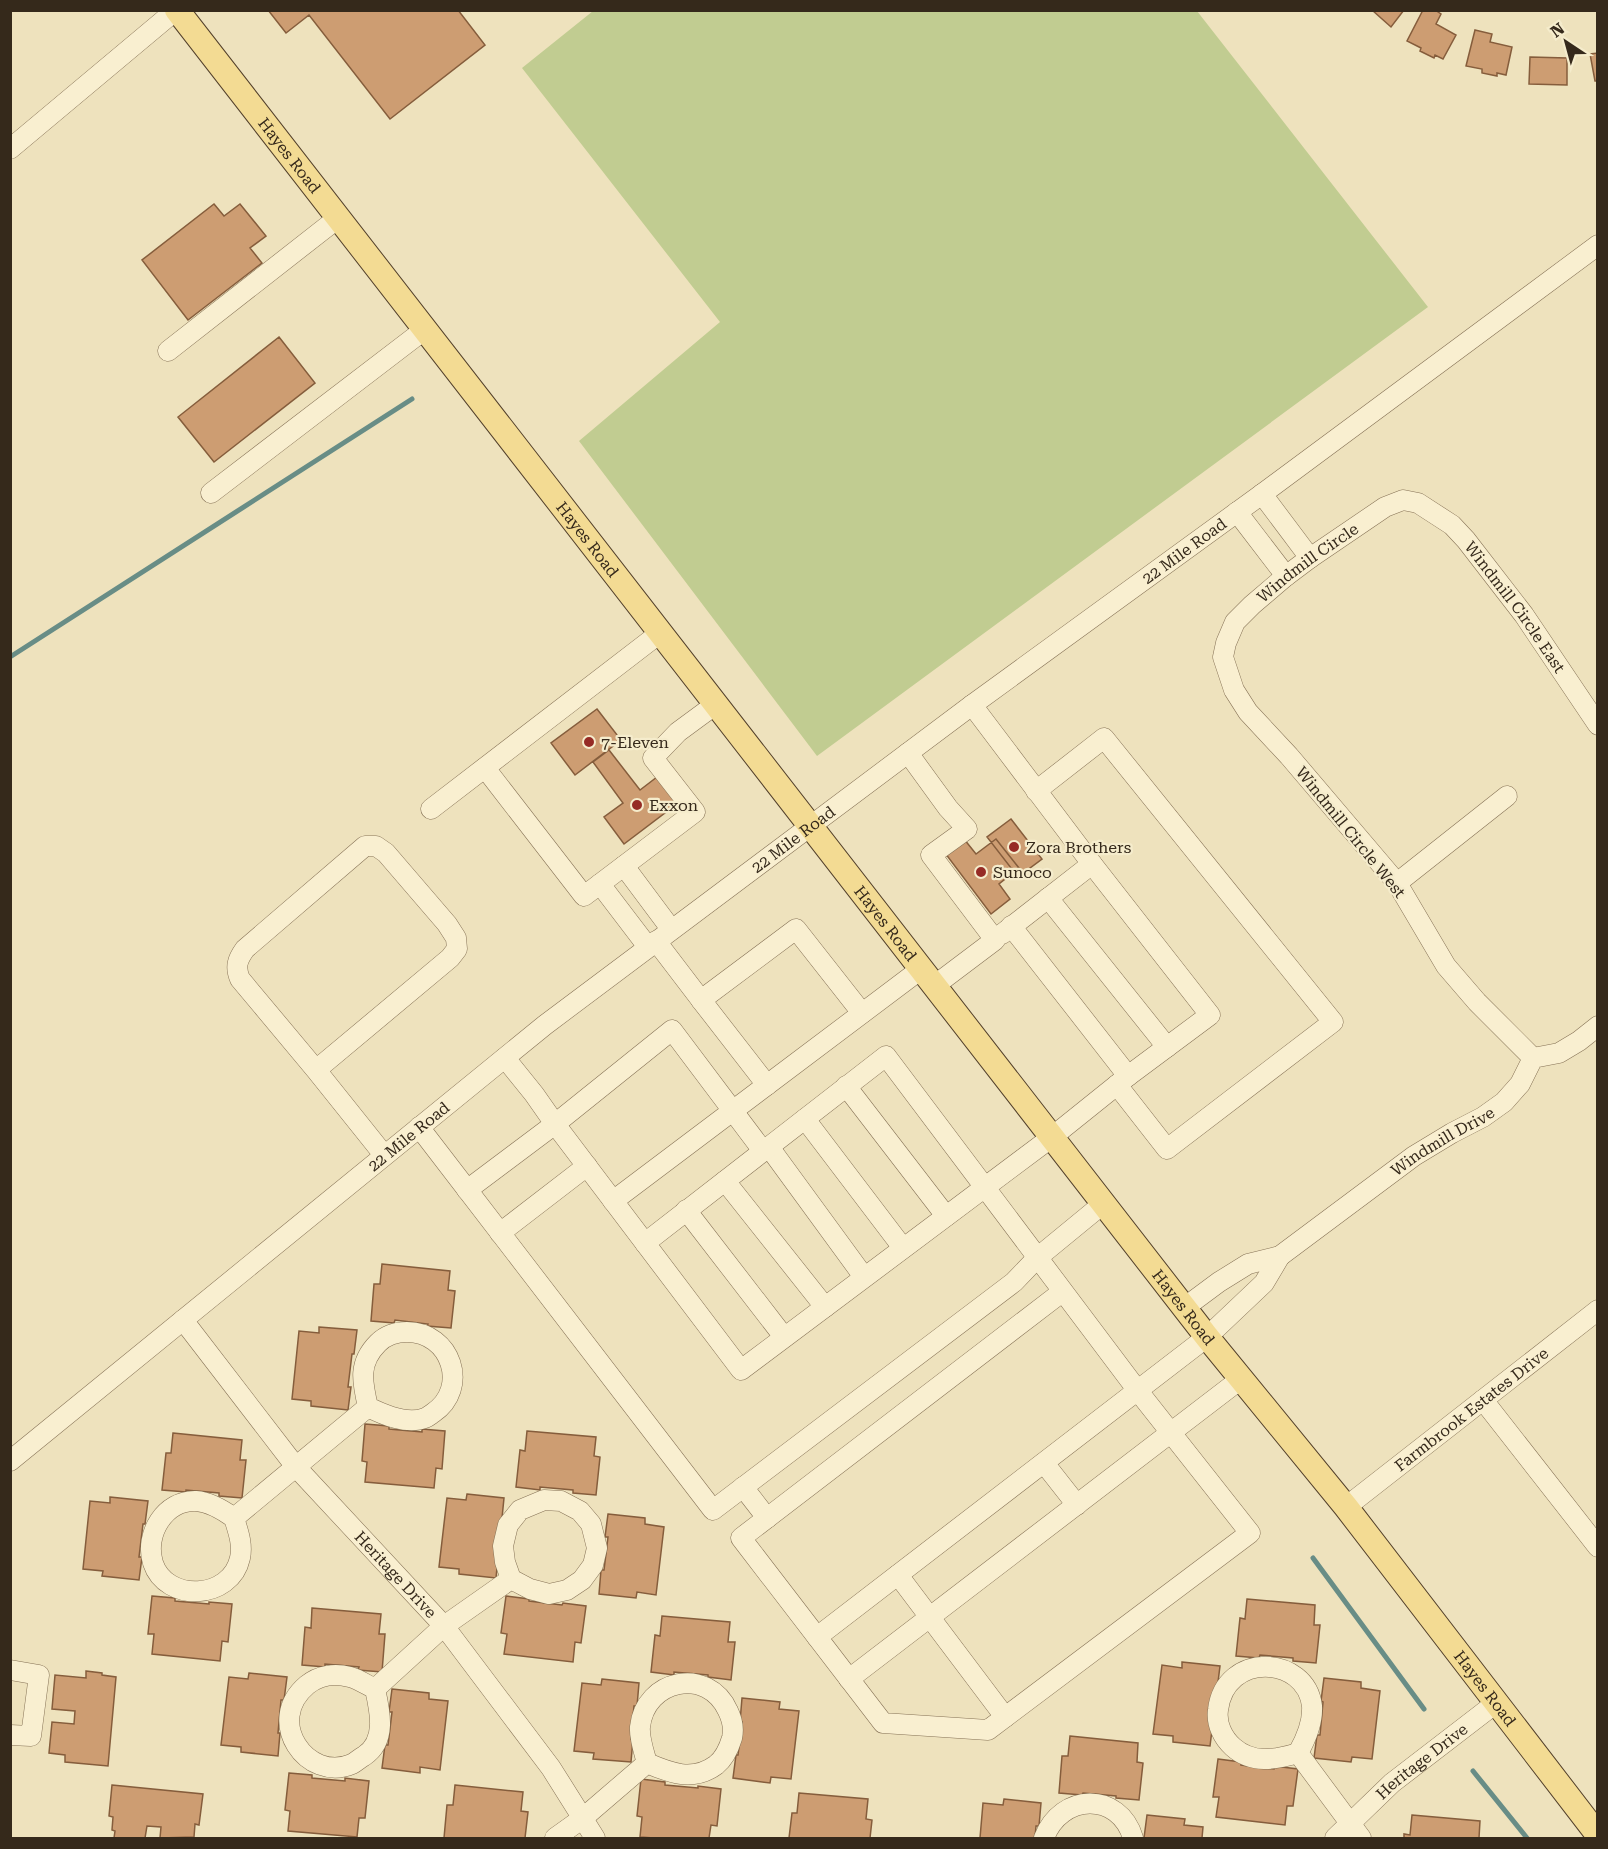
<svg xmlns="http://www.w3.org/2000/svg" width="1608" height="1849" font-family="'Roboto Serif',serif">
<rect width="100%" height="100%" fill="#eee2bd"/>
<path fill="#c1cc91" d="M593 11H1197L1428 307 817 756 579 441 720 322 522 68Z"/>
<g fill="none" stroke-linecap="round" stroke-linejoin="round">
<path stroke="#688d86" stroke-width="5" d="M10 657 412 399
M1313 1558 1424 1709
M1473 1771 1527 1838"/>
</g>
<path fill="#cd9d72" stroke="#855d3c" stroke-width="1.5" d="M268 10H458L485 45 390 119 309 15 286 33Z
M1372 10H1404L1391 27Z
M1423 10H1435L1441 14 1436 24 1456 35 1443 59 1435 55 1434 58 1420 51 1421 48 1407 41Z
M1475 30 1492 34 1490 42 1512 47 1506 75 1497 73V76L1482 73V69L1466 66Z
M1598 53V81H1595L1590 54Z
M1530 57 1567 58V85L1529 84Z
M214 204 224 216 240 204 266 236 250 248 262 263 188 320 142 260Z
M279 337 315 383 214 462 178 417Z
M597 709 621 740 575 775 551 743Z
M609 750 640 790 657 777 678 803 624 844 604 817 623 803 593 762Z
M1011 819 1042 859 1018 877 987 837Z
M964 839 976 854 996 839 1019 868 999 884 1010 899 991 914 945 853Z
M382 1264 450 1271 448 1290 455 1291 451 1328 427 1326 428 1324 395 1320 394 1323 371 1321 374 1284H380Z
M319 1327 357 1330 354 1354H352L348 1387H351L348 1410 311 1406V1401L292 1399 299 1331 319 1333Z
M365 1424 389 1426V1429L422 1432V1429L445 1431 442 1469 436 1468 434 1488 365 1482 367 1462 362 1461Z
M527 1431 596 1437 594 1456 600 1457 596 1495 573 1493V1490L540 1487V1490L516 1487 520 1450 525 1451Z
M173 1433 242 1440 240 1460H246L242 1498 219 1496V1493L186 1490V1492L162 1490 166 1453H171Z
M467 1494 504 1498 496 1578 459 1574V1569L439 1567 447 1498 466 1500Z
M110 1497 148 1501 145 1524H143L139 1557H142L139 1580 102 1576 103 1571 83 1569 90 1501 110 1503Z
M608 1514 645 1518V1524L664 1527 656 1595 637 1592 636 1598 599 1594 601 1570H604L608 1537H605Z
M152 1596 175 1598V1601L209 1604V1602L232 1604 228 1642 222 1641 220 1661 152 1654 154 1634H148Z
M506 1596 529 1599V1601L562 1605 563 1603 586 1606 581 1643 575 1642 573 1662 504 1654 507 1634 501 1633Z
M1247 1599 1315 1605 1314 1625H1320L1316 1663 1293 1661V1658L1260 1655 1259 1658 1236 1656 1240 1618 1245 1619Z
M312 1608 381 1614 379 1634H385L382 1672 358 1670 359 1667 325 1664V1667L302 1665 305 1627 311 1628Z
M662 1616 730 1622 728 1642H735L731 1680 708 1677V1675L674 1672V1675L651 1672 655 1635 660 1636Z
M1182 1662 1220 1666 1210 1746 1173 1742V1736L1153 1734 1162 1665 1182 1668Z
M86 1671 102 1673V1675L116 1677 108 1766 65 1762V1755L49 1753 52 1722 74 1724 75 1711 52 1709 55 1675 86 1678Z
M249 1673 287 1677 284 1700H281L278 1733H280L278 1756 241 1752V1747L221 1745 229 1677 248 1679Z
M1324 1678 1361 1682V1688L1380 1691 1372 1759 1352 1757 1351 1762 1314 1758 1317 1735H1320L1323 1702 1321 1701Z
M602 1679 639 1683 637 1706H634L631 1739H633L631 1762 593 1759 594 1753 574 1751 582 1683 601 1685Z
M392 1689 429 1693V1699L448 1701 440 1770 420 1767V1773L382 1768 385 1745H388L392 1712H389Z
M742 1698 780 1702 779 1709 799 1711 791 1779 771 1777 770 1783 733 1778 736 1755H738L742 1722H740Z
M1070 1736 1138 1743 1137 1762 1143 1763 1139 1800 1116 1798V1796L1083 1793 1082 1795 1059 1793 1062 1756H1068Z
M1218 1759 1241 1762V1765L1274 1769V1766L1298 1769 1293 1806H1287L1285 1825 1216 1817 1219 1797H1213Z
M289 1773 312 1775V1778L345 1781V1778L369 1781 365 1818H359L357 1837 288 1831 290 1811 285 1810Z
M641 1779 665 1782V1785L698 1788V1786L721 1789 717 1826 711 1825 709 1838H654L640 1837 642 1817 637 1816Z
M112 1785 203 1794 199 1825 195 1824 194 1837 160 1838 161 1827 147 1826 145 1838H114L115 1831 112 1830 113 1817 109 1816Z
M455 1785 523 1792 521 1811 528 1812 525 1838H444L447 1805H453Z
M799 1793 868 1799 866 1819 872 1820 870 1838H789L792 1813H797Z
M1004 1799 1041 1803 1039 1826H1036L1035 1838H980L983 1803 1003 1805Z
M1147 1815 1185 1819 1184 1825 1203 1827 1202 1838H1144Z
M1412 1815 1480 1821 1479 1838H1404V1834L1410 1835Z"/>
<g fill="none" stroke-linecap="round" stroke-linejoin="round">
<defs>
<g id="minor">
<path d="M10 149 176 10"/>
<path d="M168 351 338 218"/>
<path d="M211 493 424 330"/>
<path d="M1262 494 1310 558"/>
<path d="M1237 512 1286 576"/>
<path d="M972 705 1092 864 1002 934"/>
<path d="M908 753 948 808 967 829 931 855 995 940 934 986"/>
<path d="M485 768 584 896 695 812 653 758 678 732 716 704"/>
<path d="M1036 791 1104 738 1333 1022 1167 1149 1117 1085"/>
<path d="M431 809 660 633"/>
<path d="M1092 864 1210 1015 1128 1076"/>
<path d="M624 866 671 929"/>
<path d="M1397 883 1507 796"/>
<path d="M600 884 648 947"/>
<path d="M1048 898 1167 1047"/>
<path d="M656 941 701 1000 796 929 862 1013"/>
<path d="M701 1000 767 1085"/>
<path d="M505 1058 534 1094 555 1124 741 1370 1052 1137 1128 1076 1011 926"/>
<path id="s1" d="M1533 1058 1477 1002 1446 966 1397 883 1289 756 1248 712 1234 690 1223 657 1226 643 1235 622 1252 605 1286 576 1310 558 1385 507 1403 500 1418 503 1452 525 1466 540 1524 615 1598 725"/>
<path d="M316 1070 450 958 457 949 456 938 447 924 386 853 376 846H365L245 949C237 960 235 967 240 979L316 1070 384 1155"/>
<path d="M846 1086 946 1216"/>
<path d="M805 1119 903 1248"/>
<path d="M419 1127 713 1510 1014 1282 1037 1258 1104 1203"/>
<path d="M769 1147 864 1277"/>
<path d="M725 1181 825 1307"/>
<path d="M467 1190 555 1124 672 1030 763 1151"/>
<path d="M613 1201 921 969"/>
<path d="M686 1210 784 1337"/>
<path d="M500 1233 587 1166"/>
<path d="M645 1243 886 1056 1138 1391 1250 1533 988 1730 883 1723 741 1538 1062 1292"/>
<path id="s2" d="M1184 1308 1219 1282 1248 1264 1280 1256 1414 1156 1452 1133 1483 1117 1504 1102 1520 1084 1533 1058 1559 1053 1579 1041 1598 1026"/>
<path id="s3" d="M183 1320 296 1467 444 1626 551 1768 595 1838"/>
<path d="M1483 1400 1598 1547"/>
<path id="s4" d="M10 1461 545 1025 972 705 1262 494 1598 245"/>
<path d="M1044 1463 1077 1505"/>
<path d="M743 1487 767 1518"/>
<path id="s5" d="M1346 1507 1598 1310"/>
<path d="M234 1518C238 1531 243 1544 240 1558 231 1600 166 1603 153 1563 144 1534 165 1500 196 1501 210 1502 223 1510 234 1518L368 1407C384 1415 407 1425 425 1418 428 1417 430 1415 433 1413 470 1388 451 1332 407 1332 396 1332 386 1335 378 1343 358 1363 362 1381 368 1407"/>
<path d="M898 1575 1005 1717"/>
<path d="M817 1637 1207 1337 1264 1283 1280 1256"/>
<path d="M10 1670 39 1675 31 1736 10 1735"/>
<path d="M849 1679 1242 1378"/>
<path d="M375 1689C380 1711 387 1741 364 1756 360 1758 356 1762 352 1764 307 1783 264 1721 307 1685 319 1675 335 1673 350 1677 358 1679 367 1685 375 1689L444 1626 511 1579 530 1589 549 1594 567 1590 582 1580 593 1565 597 1548 591 1524 580 1511 561 1501 544 1500 520 1510 508 1525 503 1546 505 1562 511 1579"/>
<path d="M1298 1753C1275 1760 1252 1764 1233 1747 1223 1738 1216 1724 1218 1710 1225 1651 1306 1655 1312 1706 1313 1723 1306 1739 1298 1753L1361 1838"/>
<path d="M555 1838 583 1818 647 1763C670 1773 693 1782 716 1765 725 1758 729 1748 732 1738 734 1729 732 1719 728 1711 708 1666 645 1679 640 1727 639 1738 644 1752 647 1763"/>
<path d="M1044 1838C1061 1793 1119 1791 1133 1838"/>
<path id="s6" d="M1335 1838 1392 1783 1496 1703"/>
</g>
<g id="major">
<path id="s7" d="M177 10 1207 1337 1346 1507 1598 1835"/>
</g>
</defs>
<use href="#minor" stroke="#867256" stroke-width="21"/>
<use href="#major" stroke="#53402b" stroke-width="26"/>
<use href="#minor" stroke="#f9efd0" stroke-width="20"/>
<use href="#major" stroke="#f3db93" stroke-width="24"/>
</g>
<g fill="#962b25" stroke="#f5eccc" stroke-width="2">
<circle cx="589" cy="742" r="6"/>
<circle cx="637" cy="805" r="6"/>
<circle cx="1014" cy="847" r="6"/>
<circle cx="981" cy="872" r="6"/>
</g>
<g text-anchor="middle" stroke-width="4.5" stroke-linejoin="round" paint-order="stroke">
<g font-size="16" fill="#35291b" stroke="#f5eccc">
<text dy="6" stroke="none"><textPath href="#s7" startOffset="184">Hayes Road</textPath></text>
<text dy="6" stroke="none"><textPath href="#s7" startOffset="670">Hayes Road</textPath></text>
<text dy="6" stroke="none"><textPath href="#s4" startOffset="1486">22 Mile Road</textPath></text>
<text dy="6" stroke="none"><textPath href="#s1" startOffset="642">Windmill Circle</textPath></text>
<text dy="6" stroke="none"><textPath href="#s1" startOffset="916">Windmill Circle East</textPath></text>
<text transform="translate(1351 832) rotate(51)" y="6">Windmill Circle West</text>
<text dy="6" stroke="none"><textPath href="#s4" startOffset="1000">22 Mile Road</textPath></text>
<text dy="6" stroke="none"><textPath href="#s7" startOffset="1156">Hayes Road</textPath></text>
<text dy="6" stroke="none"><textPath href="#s4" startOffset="514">22 Mile Road</textPath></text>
<text dy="6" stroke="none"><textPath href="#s2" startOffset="310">Windmill Drive</textPath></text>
<text dy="6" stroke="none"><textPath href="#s7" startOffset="1642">Hayes Road</textPath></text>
<text dy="6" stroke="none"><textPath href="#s5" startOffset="159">Farmbrook Estates Drive</textPath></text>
<text dy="6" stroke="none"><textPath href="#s3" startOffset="332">Heritage Drive</textPath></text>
<text dy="6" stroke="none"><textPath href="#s7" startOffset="2128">Hayes Road</textPath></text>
<text dy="6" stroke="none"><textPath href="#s6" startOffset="116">Heritage Drive</textPath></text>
</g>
<g font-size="16" fill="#35291b" stroke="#f5eccc" text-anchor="start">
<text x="601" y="748">7-Eleven</text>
<text x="649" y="811">Exxon</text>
<text x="1026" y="853">Zora Brothers</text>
<text x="993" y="878">Sunoco</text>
</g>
</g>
<rect width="1608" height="1849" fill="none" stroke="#35291b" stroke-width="24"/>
<g transform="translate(1566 42) rotate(324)" stroke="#f5eccc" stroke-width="4.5" paint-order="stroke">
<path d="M0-4.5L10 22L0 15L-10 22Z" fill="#35291b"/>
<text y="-9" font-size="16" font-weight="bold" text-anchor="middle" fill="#35291b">N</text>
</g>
</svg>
